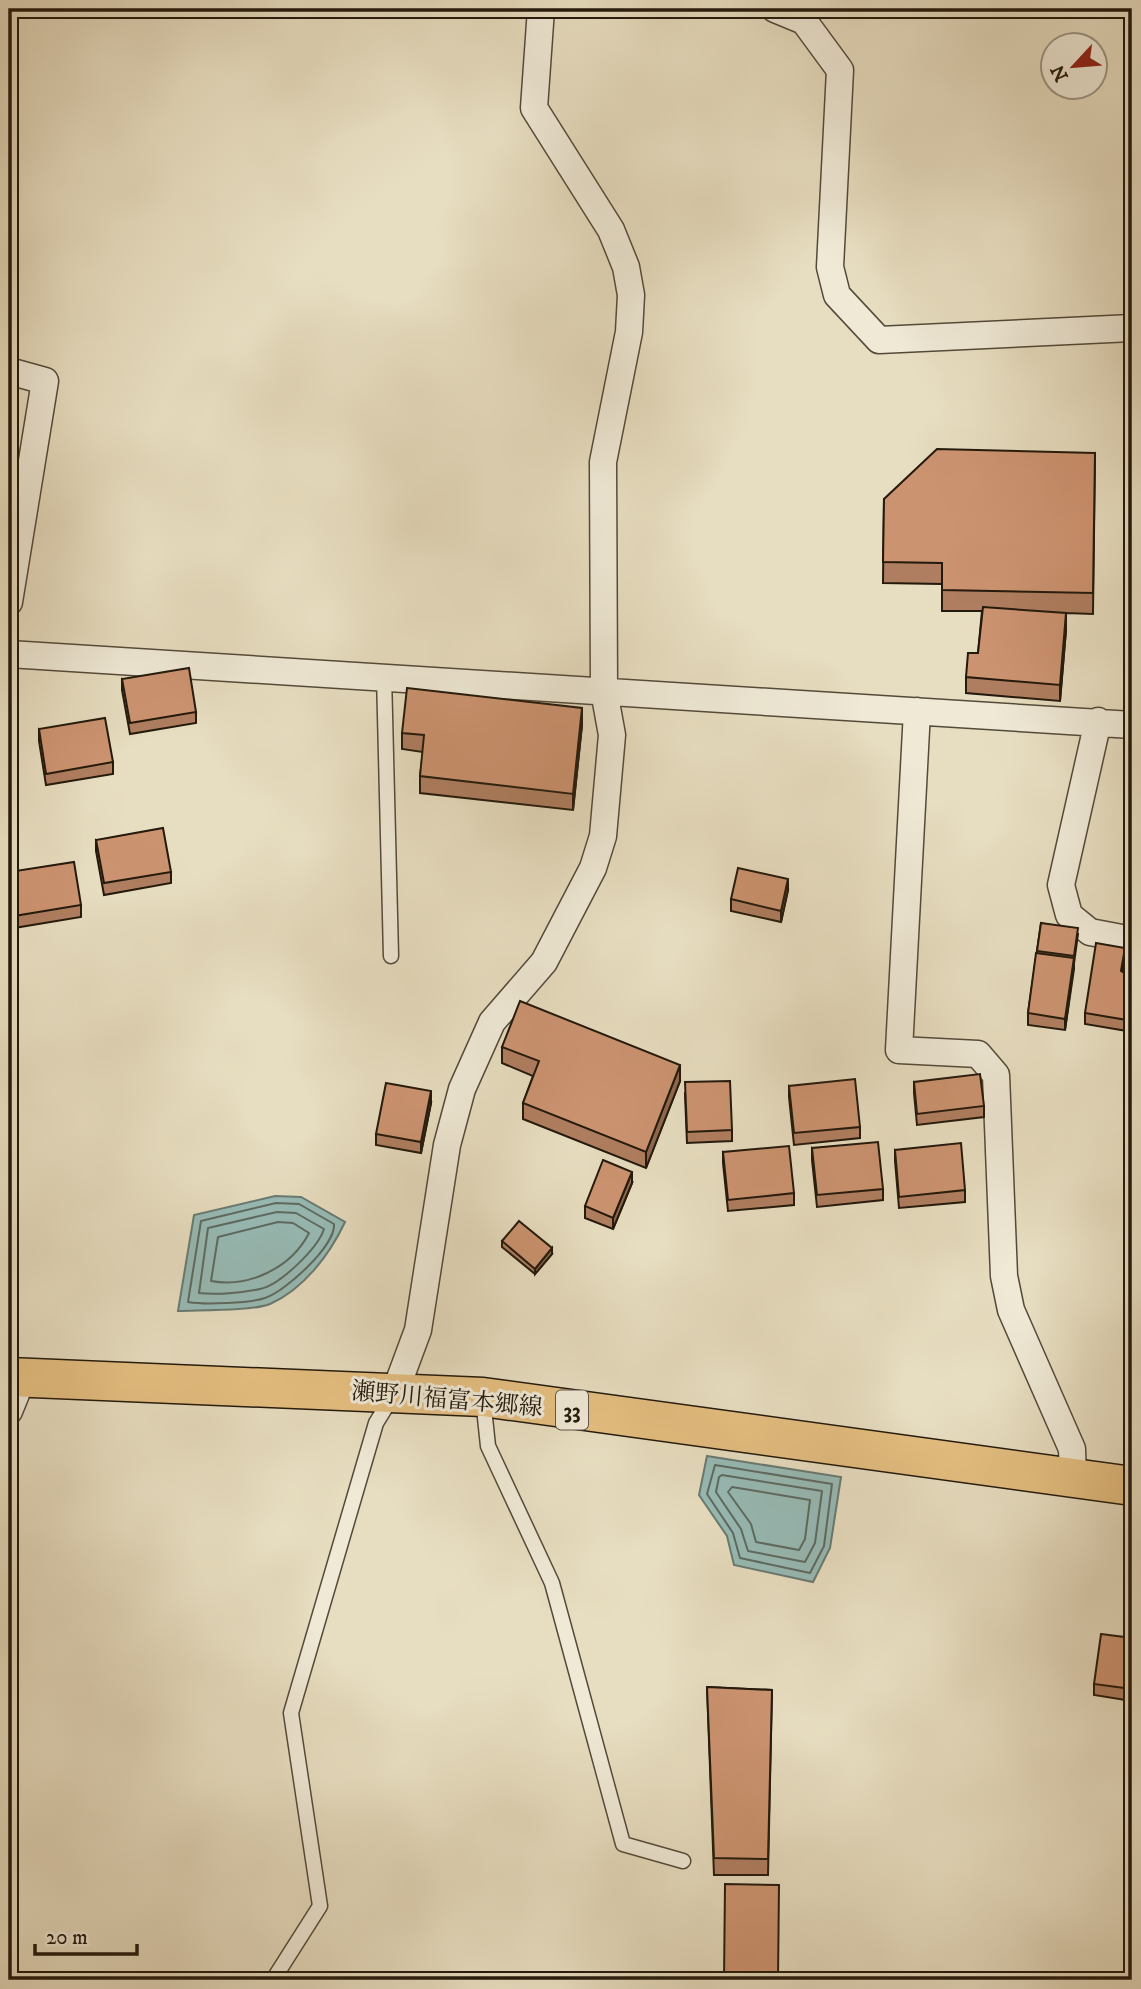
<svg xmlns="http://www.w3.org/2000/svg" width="1141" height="1989" font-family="'IM FELL DW Pica','Noto Serif JP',serif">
<rect width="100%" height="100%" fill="#e7ddc0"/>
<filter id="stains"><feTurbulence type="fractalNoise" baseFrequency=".00286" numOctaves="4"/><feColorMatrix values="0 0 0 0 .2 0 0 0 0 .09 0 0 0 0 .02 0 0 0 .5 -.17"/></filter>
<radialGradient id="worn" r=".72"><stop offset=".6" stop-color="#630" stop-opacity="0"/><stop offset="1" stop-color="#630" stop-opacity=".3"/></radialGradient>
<path fill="#97bbb6" stroke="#697a72" stroke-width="2" d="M275 1196 301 1197 345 1222C330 1254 304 1289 270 1304 254 1311 199 1310 178 1311L194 1215Z
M707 1456 841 1477 830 1548 813 1582 734 1565 727 1536 699 1495Z"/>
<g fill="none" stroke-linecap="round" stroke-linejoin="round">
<path stroke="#5d6a61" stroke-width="2" d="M276 1203 299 1204 334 1224C336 1245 286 1291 265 1298 250 1303 205 1305 188 1302L201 1221Z
M277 1212 296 1213 324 1229C318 1248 280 1285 260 1289 242 1293 217 1295 199 1293L208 1228Z
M278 1222 293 1223 309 1233C291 1268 249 1288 211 1281L218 1237Z
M715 1465 832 1484 824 1546 810 1573 740 1558 733 1533 707 1494Z
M722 1475 822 1491 815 1543 805 1562 748 1551 741 1529 716 1492 719 1477Z
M732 1487 810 1500 805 1539 799 1550 756 1542 751 1524 728 1492Z"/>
<defs>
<path id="service" d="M384 675 391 956
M483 1399 488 1446 552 1583 623 1844 683 1861
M273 1980 320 1906 291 1713 376 1423 392 1397"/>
<path id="minor" d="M775 9 804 21 840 70 830 267 837 295 879 340 1132 328
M9 371 45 381 9 602
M9 654 1132 725
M917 711 899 1050 978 1054 996 1075 1004 1276 1011 1310 1072 1449 1073 1478
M1098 721 1061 885 1069 915 1090 932 1132 940
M395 1392 418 1330 447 1145 462 1089 492 1022 544 962 593 868 603 836 612 735 604 691 603 462 629 332 631 295 626 267 611 230 534 108 541 9
M9 1411 22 1379"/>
<path id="primary" d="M9 1377 483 1397 1132 1486"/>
</defs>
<use href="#service" stroke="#544a39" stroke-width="17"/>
<use href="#minor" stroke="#544a39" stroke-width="29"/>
<use href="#primary" stroke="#23190c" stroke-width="41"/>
<use href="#service" stroke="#efe9d6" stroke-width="14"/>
<use href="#minor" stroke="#efe9d6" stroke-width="26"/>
<use href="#primary" stroke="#e4be80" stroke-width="38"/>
</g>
<path fill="#af7e60" stroke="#23190c" stroke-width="2" d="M1095 453 1093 614 1065 613 1066 630 1060 701 966 693V677L978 653 982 611H942V584L883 583 884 499Z
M122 679 196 712V723L130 734 122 690Z
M582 725 573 810 420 793V776L423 752 402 749V733Z
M39 729 113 762V774L46 785 39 741Z
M96 840 171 872V883L104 895 96 851Z
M9 872 81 905V917L14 928 9 895Z
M788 890 781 922 731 911V899Z
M1041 923 1078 934 1065 1030 1028 1025V1013Z
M1125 959 1123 972 1132 977 1127 1031 1085 1024V1013Z
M502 1047 680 1081 646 1168 523 1119V1103L533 1076 502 1063Z
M914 1082 984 1106V1117L917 1125 914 1093Z
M789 1086 860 1127V1138L794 1145 789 1097Z
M685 1094 732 1130V1141L687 1143Z
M431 1103 421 1153 376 1145V1134Z
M812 1148 883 1189V1200L817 1207 812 1160Z
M895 1150 965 1190V1202L899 1208 895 1161Z
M723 1152 794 1193V1205L728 1211 723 1163Z
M632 1183 613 1229 585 1218V1206Z
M502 1241 552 1254 535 1274 502 1247Z
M1132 1638V1701L1094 1695V1684Z
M707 1687 772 1690 768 1875H714Z"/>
<path fill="#8f674e" stroke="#23190c" stroke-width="2" d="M1066 613V630L1060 701V685Z
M582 708V725L573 810V794Z
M788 879V890L781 922V911Z
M1125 948V959L1121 983V971Z
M1074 958V969L1065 1030V1019Z
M1132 989V1000L1127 1031V1020Z
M680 1065V1081L646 1168V1152Z
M431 1091V1103L421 1153V1142Z
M632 1172V1183L613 1229V1218Z
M552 1248V1254L535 1274V1269Z"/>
<path fill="#cc9370" stroke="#23190c" stroke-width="2" d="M937 449 1095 453 1093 593 942 590V563L883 562 884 499Z
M983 607 1066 613 1060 685 966 677 968 653H978Z
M189 668 196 712 130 723 122 679Z
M407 688 582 708 573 794 420 776 424 735 402 733Z
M105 718 113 762 46 774 39 729Z
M163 828 171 872 104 883 96 840Z
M74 862 81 905 14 916 9 884V872Z
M738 868 788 879 781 911 731 899Z
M1041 923 1078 928 1074 956 1037 951Z
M1096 943 1125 948 1121 971 1132 977V989L1127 1020 1085 1013Z
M1036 953 1074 958 1065 1019 1028 1013Z
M520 1001 680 1065 646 1152 523 1103 539 1061 502 1047Z
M980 1074 984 1106 917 1114 914 1082Z
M855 1079 860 1127 794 1133 789 1086Z
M730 1081 732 1130 687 1132 685 1082Z
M386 1083 431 1091 421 1142 376 1134Z
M878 1142 883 1189 817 1195 812 1148Z
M961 1143 965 1190 899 1197 895 1150Z
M789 1146 794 1193 728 1200 723 1152Z
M603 1160 632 1172 613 1218 585 1206Z
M519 1221 552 1248 535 1269 502 1241Z
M1101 1634 1132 1638V1689L1094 1684Z
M707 1687 772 1690 768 1859 714 1858Z
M725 1884 779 1885 778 1980H724Z"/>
<g text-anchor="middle" stroke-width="6" stroke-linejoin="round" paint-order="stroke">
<rect fill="#efe9d6" stroke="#605749" stroke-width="2" x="556" y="1390.5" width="32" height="39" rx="5"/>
<g font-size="23" font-weight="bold" fill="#23190c">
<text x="572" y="1418">33</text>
</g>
<g font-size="24" fill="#23190c" stroke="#efe9d6">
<text transform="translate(447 1399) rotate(5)" y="8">瀬野川福富本郷線</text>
</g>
</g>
<rect width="1141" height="1989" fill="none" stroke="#e7ddc0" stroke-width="35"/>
<rect x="10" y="10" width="1120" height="1968" fill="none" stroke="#23190c" stroke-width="3.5"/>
<rect x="18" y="18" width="1106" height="1954" fill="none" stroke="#23190c" stroke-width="2"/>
<g transform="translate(1074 66) rotate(244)"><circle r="33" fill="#efe9d6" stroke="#9d9685" stroke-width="2"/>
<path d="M0-5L12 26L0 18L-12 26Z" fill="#8f2418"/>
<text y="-10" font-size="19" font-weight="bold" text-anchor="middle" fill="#23190c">N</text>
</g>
<path d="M35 1944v10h102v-10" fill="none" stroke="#23190c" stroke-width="3.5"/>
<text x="46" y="1944" font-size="21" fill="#23190c" stroke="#efe9d6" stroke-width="5" paint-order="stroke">20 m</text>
<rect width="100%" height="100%" filter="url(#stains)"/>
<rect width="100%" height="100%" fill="url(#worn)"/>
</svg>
